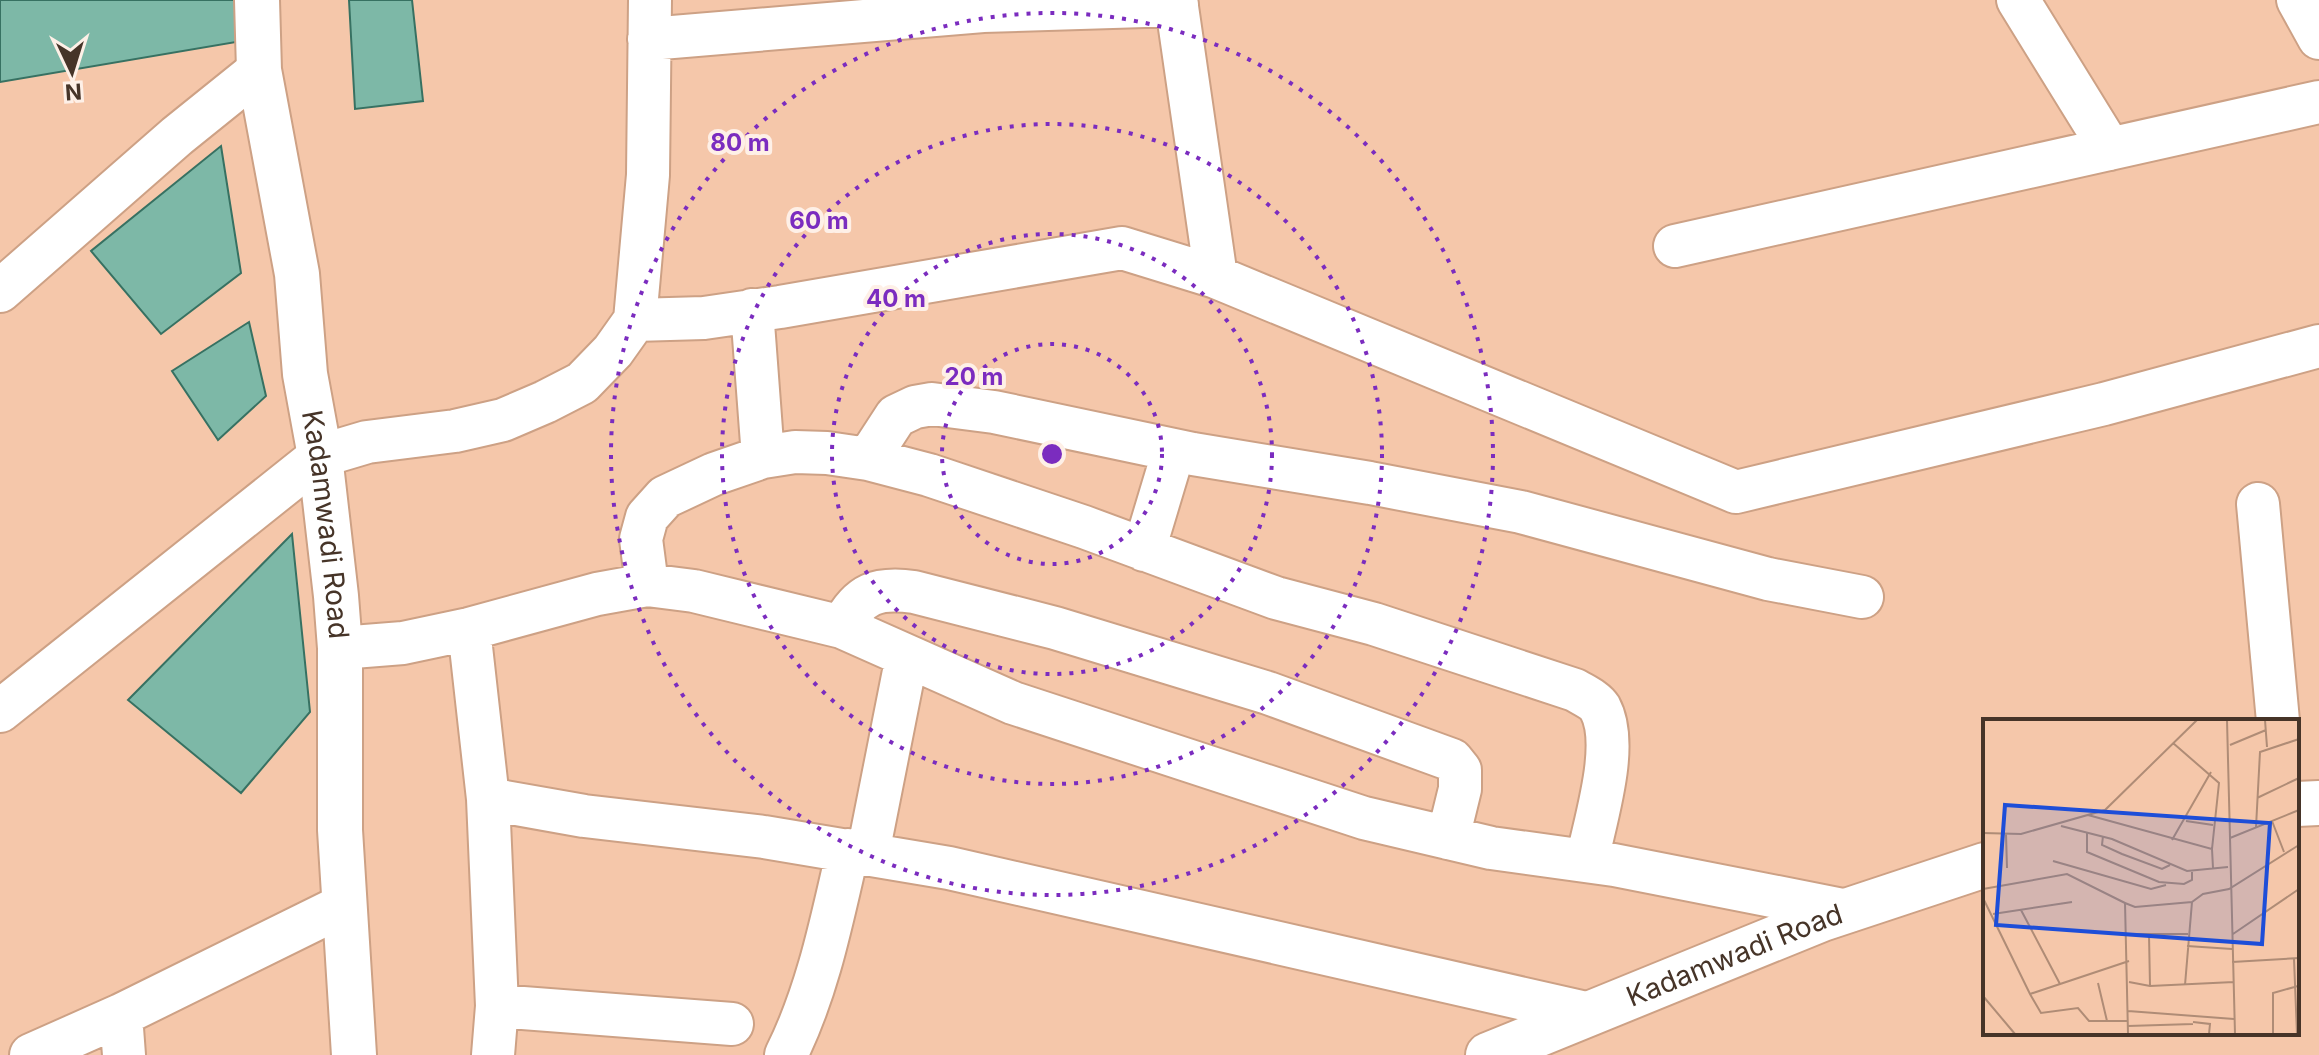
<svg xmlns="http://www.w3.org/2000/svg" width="2319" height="1055" font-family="Inter,sans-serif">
<rect width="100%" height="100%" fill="#f5c7aa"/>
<path fill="#7db8a7" stroke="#377162" stroke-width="2" d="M0 0H235L242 41 0 82Z
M349 0H412L423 101 355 109Z
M221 146 241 273 161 334 91 251Z
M249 322 266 396 218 440 172 371Z
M292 534 310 712 241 793 128 700Z"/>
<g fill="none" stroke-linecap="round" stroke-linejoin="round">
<defs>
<path id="street" d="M1176 0 1216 277 1736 492 2104 404 2319 346
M2018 0 2110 149
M2298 0 2319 38
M649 39 983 11 1177 5
M1675 246 2319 102
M0 291 177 136 259 70
M752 310 763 457
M635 320 704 318 780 307 1122 248 1216 277
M868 459 896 416 915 407 932 404 994 412 1193 454 1370 483 1521 512 1768 579 1862 597
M2258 504 2278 721
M1144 550 1174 450
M647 585 641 539 647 517 665 497 714 474 763 457 795 452 827 453 868 459 929 475 1084 527 1276 598 1374 624 1575 690C1583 695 1595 700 1600 708 1620 745 1595 820 1587 861
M842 627C859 593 877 587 914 592L1055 628 1268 693 1452 760 1460 770V789L1448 838
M469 629 488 799 584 816 764 837 949 868 1590 1014
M340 648 403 643 469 629 597 594 647 585 694 591 842 627 1013 703 1364 818 1491 848 1614 865 1848 911
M0 711 320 456 367 442 455 431 503 420 545 402 582 383 613 351 635 320 648 175 650 0
M488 799 497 1006 493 1055
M868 853 907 656
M497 1006 732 1024
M121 1015 124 1055
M31 1055 121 1015 344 905
M786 1055C818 991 832 919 848 850"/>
<g id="secondary">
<path id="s1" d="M257 0 259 70 297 274 305 374 320 456 336 596 340 648V830L354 1055"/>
<path d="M2297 804 2319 803"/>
<path id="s2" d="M1488 1055 1822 919 1985 865"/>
</g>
</defs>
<use href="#street" stroke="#cda185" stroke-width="46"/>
<use href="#secondary" stroke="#cda185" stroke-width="48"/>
<use href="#street" stroke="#fff" stroke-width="42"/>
<use href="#secondary" stroke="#fff" stroke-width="44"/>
</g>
<g fill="none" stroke="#7b2cbf" stroke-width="4" stroke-dasharray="4 8">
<circle cx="1052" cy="454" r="110"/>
<circle cx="1052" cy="454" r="220"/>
<circle cx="1052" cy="454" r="330"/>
<circle cx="1052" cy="454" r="441"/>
</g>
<g text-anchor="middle" stroke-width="8" stroke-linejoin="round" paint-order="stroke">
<g font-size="28" fill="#463428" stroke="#fef0e7">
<text dy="10" stroke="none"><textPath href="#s1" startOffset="530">Kadamwadi Road</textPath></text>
<text dy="10" stroke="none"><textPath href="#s2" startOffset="266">Kadamwadi Road</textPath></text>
</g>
</g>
<g transform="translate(1983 719)">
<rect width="316" height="316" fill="#f5c7aa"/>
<path fill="none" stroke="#af8c76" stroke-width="2" d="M244 1 252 315M282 1 284 28M190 24 236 64 229 130M247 26 283 11M274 79 316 59M105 96 229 130 230 149M203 102 230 106M289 102 301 133M78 107 129 120 204 152 245 148M273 108 277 33 316 20M0 114 38 115 122 91 214 1M104 114V133L176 163 201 165 209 161V153M23 115 24 149M120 117 119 126 139 135 179 150 187 146M247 119 316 91M189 121 228 53M70 142 168 170 183 166M0 170 84 155 142 184 145 315M0 179 47 275 146 242M142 184 152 188 209 183M38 191 77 265M10 195 89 183M144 215H205M250 215 316 170M166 216 167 267M204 227 249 230M311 240 314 315M249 243 316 239M146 263 167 267 251 263M115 264 124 302M202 266 209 183 220 175 246 170 316 126M47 275 58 294 95 289 106 302H145M0 277 32 315M145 292 251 300M210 303 227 305 226 315M145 307 210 305M290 315V274L315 267"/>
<path fill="#1d4ed8" fill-opacity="0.15" stroke="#1d4ed8" stroke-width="4" d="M22 86 287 104 279 225 13 206Z"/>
<rect width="316" height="316" fill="none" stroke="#463428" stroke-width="4"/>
</g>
<circle cx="1052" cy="454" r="12" fill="#7b2cbf" stroke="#fef0e7" stroke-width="4"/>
<g font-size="24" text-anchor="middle" font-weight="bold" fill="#7b2cbf" stroke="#fef0e7" stroke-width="8" stroke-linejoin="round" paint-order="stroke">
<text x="740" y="151">80 m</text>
<text x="819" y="229">60 m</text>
<text x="896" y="307">40 m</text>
<text x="974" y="385">20 m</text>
</g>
<g transform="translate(72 72) rotate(176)" stroke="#fef0e7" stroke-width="6" paint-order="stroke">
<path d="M0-6L14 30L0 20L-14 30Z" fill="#463428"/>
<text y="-12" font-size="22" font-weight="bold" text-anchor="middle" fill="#463428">N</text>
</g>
</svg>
